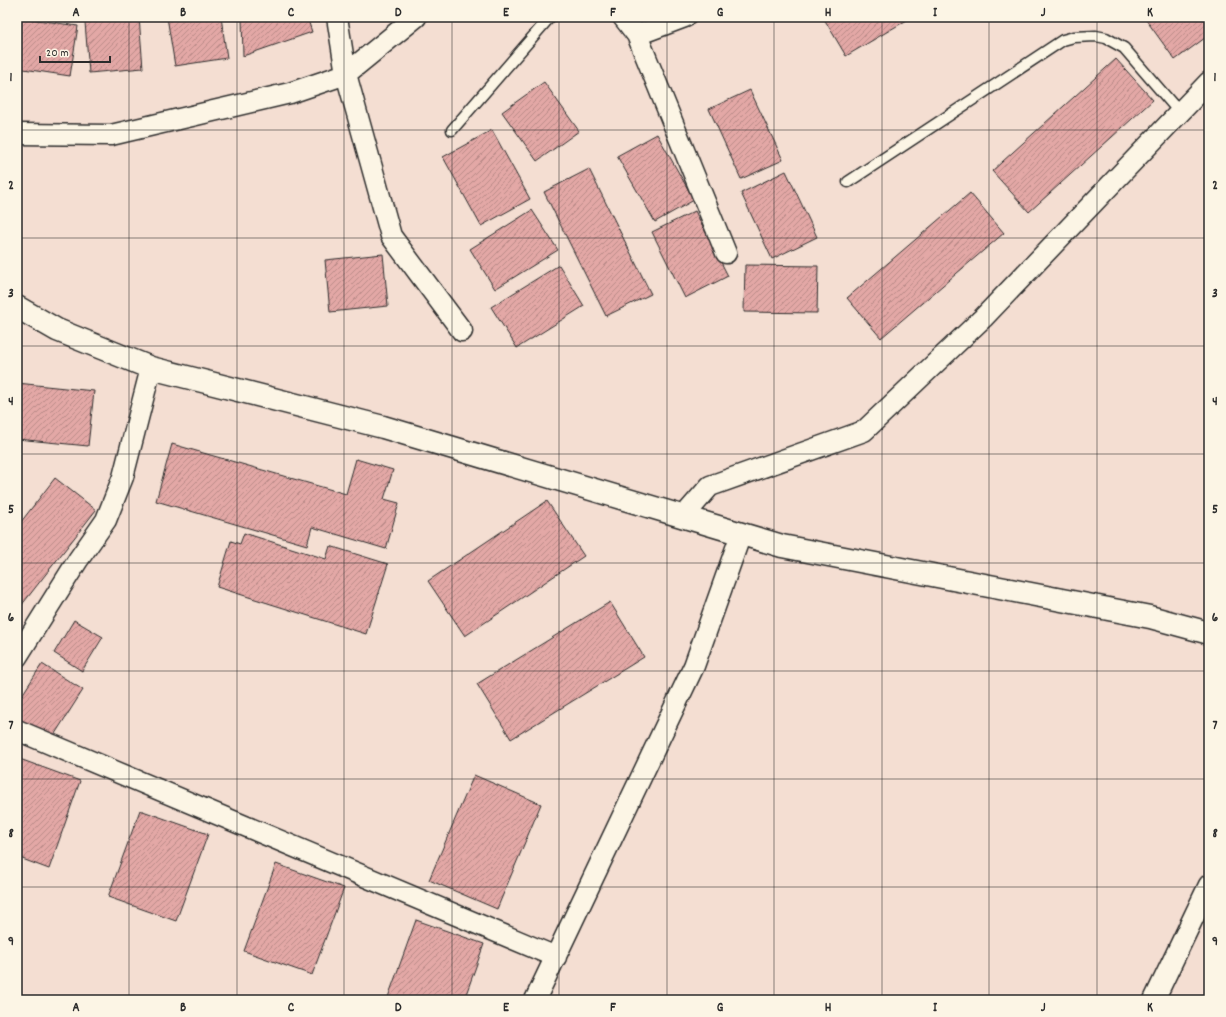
<svg xmlns="http://www.w3.org/2000/svg" width="1226" height="1017" font-family="Dekko,sans-serif">
<defs>
<pattern id="building-hatch" width="6" height="6" patternUnits="userSpaceOnUse"><rect width="6" height="6" fill="#e3a8a6"/><path d="M-1 1l2-2M0 6l6-6M5 7l2-2" fill="none" stroke="#b88987"/></pattern>
</defs>
<rect width="100%" height="100%" fill="#f4ded2"/>
<filter id="ink" filterUnits="userSpaceOnUse"><feTurbulence type="fractalNoise" baseFrequency=".025" numOctaves="2"/><feDisplacementMap in="SourceGraphic" scale="8" xChannelSelector="R" yChannelSelector="G"/><feConvolveMatrix kernelMatrix="1 2 1 2 8 2 1 2 1" color-interpolation-filters="sRGB"/></filter>
<g filter="url(#ink)">
<path fill="url(#building-hatch)" stroke="#2b2b2b" d="M17 17 78 26 70 76 17 68Z
M139 17 143 68 89 73 85 22Z
M167 17H221L227 58 175 66Z
M242 17H307L312 32 243 56Z
M823 17H912L846 56Z
M1144 17H1208L1209 35 1175 60Z
M1116 59 1153 100 1029 212 992 171Z
M544 82 579 131 537 161 502 112Z
M750 90 783 160 741 179 709 109Z
M492 130 530 199 481 226 443 157Z
M657 134 694 200 655 222 617 156Z
M589 169 651 294 606 316 544 192Z
M786 171 817 237 772 259 741 193Z
M970 193 1004 233 881 338 847 298Z
M532 210 558 250 495 289 470 249Z
M695 211 728 276 685 298 652 232Z
M383 254 388 306 330 312 325 260Z
M559 265 584 306 517 348 491 307Z
M745 265 818 266 817 313 744 312Z
M17 383 94 391 88 446 17 439Z
M172 444 346 494 356 459 393 470 384 499 399 503 386 549 312 527 307 545 156 501Z
M55 478 96 510 17 611V527Z
M547 501 584 556 465 636 428 581Z
M244 533 326 559 330 546 388 564 366 634 217 587 231 541 240 544Z
M610 602 644 657 511 739 477 684Z
M74 620 103 637 82 671 54 653Z
M42 664 83 690 51 740 17 718V703Z
M17 758 80 781 49 869 17 857Z
M474 775 541 804 497 909 429 880Z
M140 810 208 834 176 921 108 897Z
M276 864 344 888 312 975 244 951Z
M416 920 484 944 464 1000H387Z"/>
<g fill="none" stroke-linecap="round" stroke-linejoin="round">
<defs>
<path id="lane" d="M452 130 550 17
M848 182 1063 40 1074 37 1096 36 1106 38 1124 48 1180 113"/>
<path id="street" d="M337 17 346 74 391 236 462 331
M623 17 637 35 726 253
M637 35 685 17
M17 134 111 135 290 93 346 74 416 17
M683 517 710 486 864 431 983 318 1209 82
M17 657 78 560 106 520 123 477 151 368
M17 730 556 957
M535 1000 694 666 741 534
M1154 1000 1209 885"/>
<path id="secondary" d="M17 307 57 330 151 368 383 427 782 546 1150 617 1209 633"/>
</defs>
<use href="#lane" stroke="#2b2b2b" stroke-width="13"/>
<use href="#street" stroke="#2b2b2b" stroke-width="23"/>
<use href="#secondary" stroke="#2b2b2b" stroke-width="25"/>
<use href="#lane" stroke="#fcf5e5" stroke-width="10"/>
<use href="#street" stroke="#fcf5e5" stroke-width="20"/>
<use href="#secondary" stroke="#fcf5e5" stroke-width="22"/>
</g>
</g>
<path fill="none" stroke="#2b2b2b" stroke-width="1" stroke-opacity="0.55" d="M129 17V1000M237 17V1000M344 17V1000M452 17V1000M559 17V1000M667 17V1000M774 17V1000M882 17V1000M989 17V1000M1097 17V1000M17 130H1209M17 238H1209M17 346H1209M17 454H1209M17 563H1209M17 671H1209M17 779H1209M17 887H1209"/>
<rect width="1226" height="1017" fill="none" stroke="#fcf5e5" stroke-width="44"/>
<path d="M40 56v6h70v-6" fill="none" stroke="#2b2b2b" stroke-width="2"/>
<text x="46" y="56" font-size="12" fill="#2b2b2b" stroke="#fcf5e5" stroke-width="3" paint-order="stroke">20 m</text>
<rect x="22" y="22" width="1182" height="973" fill="none" stroke="#2b2b2b" stroke-width="1.5"/>
<g font-size="13" text-anchor="middle" font-weight="bold" fill="#2b2b2b">
<text x="76" y="16">A</text>
<text x="183" y="16">B</text>
<text x="291" y="16">C</text>
<text x="398" y="16">D</text>
<text x="506" y="16">E</text>
<text x="613" y="16">F</text>
<text x="720" y="16">G</text>
<text x="828" y="16">H</text>
<text x="935" y="16">I</text>
<text x="1043" y="16">J</text>
<text x="1150" y="16">K</text>
<text x="11" y="81">1</text>
<text x="1215" y="81">1</text>
<text x="11" y="189">2</text>
<text x="1215" y="189">2</text>
<text x="11" y="297">3</text>
<text x="1215" y="297">3</text>
<text x="11" y="405">4</text>
<text x="1215" y="405">4</text>
<text x="11" y="513">5</text>
<text x="1215" y="513">5</text>
<text x="11" y="621">6</text>
<text x="1215" y="621">6</text>
<text x="11" y="729">7</text>
<text x="1215" y="729">7</text>
<text x="11" y="837">8</text>
<text x="1215" y="837">8</text>
<text x="11" y="945">9</text>
<text x="1215" y="945">9</text>
<text x="76" y="1011">A</text>
<text x="183" y="1011">B</text>
<text x="291" y="1011">C</text>
<text x="398" y="1011">D</text>
<text x="506" y="1011">E</text>
<text x="613" y="1011">F</text>
<text x="720" y="1011">G</text>
<text x="828" y="1011">H</text>
<text x="935" y="1011">I</text>
<text x="1043" y="1011">J</text>
<text x="1150" y="1011">K</text>
</g>
</svg>
